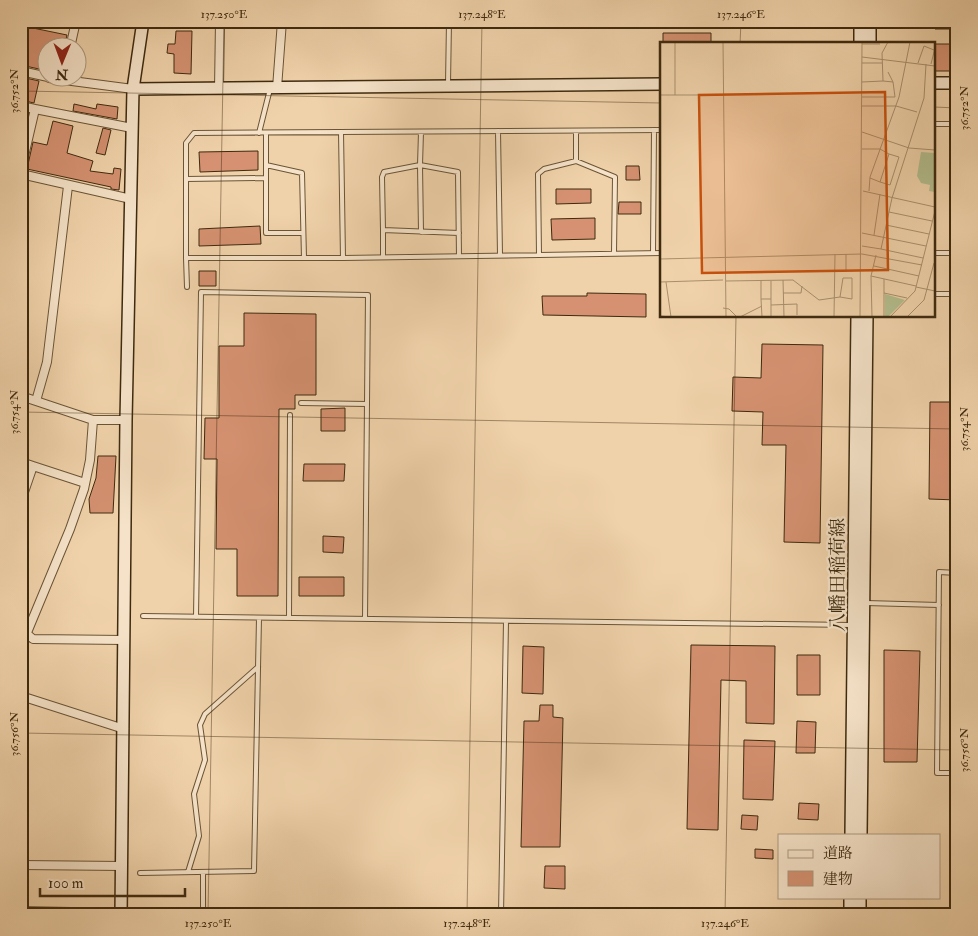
<svg xmlns="http://www.w3.org/2000/svg" width="978" height="936" font-family="'IM FELL Double Pica','Noto Serif JP',serif">
<rect width="100%" height="100%" fill="#f0d2aa"/>
<filter id="stains"><feTurbulence type="fractalNoise" baseFrequency=".004" numOctaves="4"/><feColorMatrix values="0 0 0 0 .2 0 0 0 0 .09 0 0 0 0 .02 0 0 0 .5 -.17"/></filter>
<radialGradient id="worn" r=".72"><stop offset=".6" stop-color="#630" stop-opacity="0"/><stop offset="1" stop-color="#630" stop-opacity=".3"/></radialGradient>
<path fill="#d59171" stroke="#3e2a0f" d="M935 21H957V29H935Z
M28 27 67 35 64 48H48V71L21 65V48Z
M176 31H192L191 74 174 73V54L167 53 168 44H175Z
M663 33H711V44H663Z
M934 44H957V71H934Z
M21 77 39 81 34 103 21 100Z
M74 104 96 109 97 104 118 107 117 119 73 111Z
M53 121 73 126 67 153 93 161 90 171 113 174 114 168 121 169 119 190 111 189V187L27 169 33 142 47 145Z
M103 128 111 130 105 155 96 153Z
M258 151V170L200 172 199 152Z
M626 166H639L640 180H626Z
M556 189H591V203L556 204Z
M619 202H641V214H618Z
M595 218V239L552 240 551 219Z
M260 226 261 244 199 246V229Z
M199 271H216V286H199Z
M587 293 646 294V317L543 315 542 296H587Z
M244 313 316 314V395H295V409H279L278 596H237V549H216L217 459H204L205 418H219V346H244Z
M762 344 823 345 820 543 784 542 786 445H762L763 412 732 411 733 377 761 378Z
M930 402H957V500L929 499Z
M345 408V431H321V409Z
M98 456H116L113 513H90L89 499 96 478Z
M304 464H345L344 481H303Z
M323 536 344 537 343 553 323 552Z
M299 577H344V596H299Z
M691 645 775 646 774 724 746 723V681L721 680 718 830 687 829Z
M523 646 544 647 543 694 522 693Z
M884 650 920 651 917 762H884Z
M797 655H820V695H797Z
M540 705H553V717L563 718 560 847H521L524 721H539Z
M797 721 816 722 815 753H796Z
M744 740 775 741 773 800 743 799Z
M799 803 819 804 818 820 798 819Z
M742 815 758 816 757 830 741 829Z
M755 849 773 850V859L755 858Z
M545 866H565V889L544 888Z"/>
<g fill="none" stroke-linecap="round" stroke-linejoin="round">
<defs>
<path id="lane" d="M448 84 449 21
M934 124H957
M498 131 500 255
M576 131V161L615 177 614 253
M341 132 343 258 662 253
M421 132 420 165 458 172 459 256
M259 133 270 89
M266 133V165L302 173 304 258
M266 165V233H303
M186 179 265 178
M383 230 382 177 384 172 420 165 421 232
M653 253 654 130
M934 253H957
M539 255 538 174 544 169 576 161
M383 257V230L459 233
M186 258V143L194 133 662 130
M187 287 186 258H343
M934 294H957
M301 403 367 404
M957 573 939 572 937 773H957
M866 603 939 605
M143 616 851 625
M196 617 201 292 368 295 365 619
M289 618 290 415
M188 872 199 836 194 794 205 760 200 725 205 714 258 667
M203 872V915
M140 873 254 871 259 618
M501 915 506 621"/>
<path id="street" d="M59 21 75 25
M70 48 76 21
M21 71 48 77
M49 78 133 89
M277 88 282 21
M219 89 220 21
M21 106 35 109
M21 169 35 109 132 128
M21 174 131 199
M21 396 93 420H126
M36 401 47 362 68 186
M21 462 33 466
M21 501 33 466 85 483
M21 629 33 639 124 640
M21 647 70 529 84 489 90 460 93 420
M21 696 124 729
M21 865 122 866
M21 911 121 913"/>
<path id="secondary" d="M860 21V44
M870 44V21
M934 83H957
M133 89 662 84
M851 835 857 316
M861 835 867 316
M121 915 126 420 133 89 143 21
M850 915V897
M860 915V897"/>
</defs>
<use href="#lane" stroke="#6a5436" stroke-width="6"/>
<use href="#street" stroke="#6a5436" stroke-width="10"/>
<use href="#secondary" stroke="#3e2a0f" stroke-width="14"/>
<use href="#lane" stroke="#f5e2c8" stroke-width="4"/>
<use href="#street" stroke="#f5e2c8" stroke-width="8"/>
<use href="#secondary" stroke="#f5e2c8" stroke-width="11"/>
</g>
<path fill="none" stroke="#3e2a0f" stroke-width="1" stroke-opacity="0.45" d="M740 44 741 21M21 91 662 103M934 107 957 108M21 412 957 429M21 733 957 750M208 915 224 21M467 915 482 21M725 915 736 316"/>
<g text-anchor="middle" stroke-width="4.5" stroke-linejoin="round" paint-order="stroke">
<g font-size="19" fill="#3e2a0f" stroke="#f5e2c8">
<text transform="translate(837 575) rotate(-90)" y="7">八幡田稲荷線</text>
</g>
</g>
<g transform="translate(660 42)">
<rect width="275" height="275" fill="#f0d2aa"/>
<path d="M261 110 275 111V150L269 149 270 143 261 141 257 134ZM225 252 245 258 228 275 225 274Z" fill="#b3bd8d"/>
<path fill="none" stroke="#a98f6c" stroke-width="1" d="M15 0V53M63 0 66 275M202 2H220M202 15 275 24M202 21H222M258 21 264 4 274 8M271 22 275 6M223 39 233 40 228 30M202 40 223 39 222 11 228 0M0 53H63M202 55H235L233 40M202 64H236L257 70M202 90 249 106 275 108M202 107H220L229 112 220 140 210 136M220 140 230 143 239 115 229 112M203 149 275 165M209 149 210 135 239 55 250 0M229 170 272 179M226 183 269 192M202 191 266 204M214 193 220 152M202 204 221 207 232 156 264 56 266 22M221 207 263 216M186 212V230M0 217 202 212 262 223M214 224 259 234M211 234 256 244M183 236H192V257L180 255ZM101 238V257H111M123 238 124 275M66 239 133 238 159 258 180 255M111 239V275M0 240 63 238M256 245 275 249M123 251H141L142 244M224 251 247 256M101 257 102 275M111 263 137 262V273M63 266 69 267 77 275M0 274 11 275 6 240M80 275 102 264M130 275H146M174 275 175 212M200 275 202 0M212 275 211 234 216 213M224 275V237M230 275 255 249 275 169M247 275 264 258 274 221"/>
<path fill="#c6500d" fill-opacity="0.15" stroke="#c6500d" stroke-width="2.5" d="M225 50 228 228 42 231 39 53Z"/>
<rect width="275" height="275" fill="none" stroke="#3e2a0f" stroke-width="2.5"/>
</g>
<rect width="978" height="936" fill="none" stroke="#f0d2aa" stroke-width="55"/>
<rect x="778" y="834" width="162" height="65" fill="#f5e2c8" stroke="#ac987e"/>
<rect x="788" y="850" width="25" height="8" fill="#f5e2c8" stroke="#ac987e"/>
<text x="823" y="858" font-size="15" fill="#3e2a0f">道路</text>
<rect x="788" y="871" width="25" height="15" fill="#d59171" stroke="#ac987e"/>
<text x="823" y="884" font-size="15" fill="#3e2a0f">建物</text>
<g transform="translate(62 62) rotate(181)"><circle r="24" fill="#f5e2c8" stroke="#ac987e"/>
<path d="M0-4L9 19L0 12L-9 19Z" fill="#8f2418"/>
<text y="-8" font-size="14" font-weight="bold" text-anchor="middle" fill="#3e2a0f">N</text>
</g>
<path d="M40 888v8h145v-8" fill="none" stroke="#3e2a0f" stroke-width="2.5"/>
<text x="48" y="888" font-size="15" fill="#3e2a0f" stroke="#f5e2c8" stroke-width="4" paint-order="stroke">100 m</text>
<rect x="28" y="28" width="922" height="880" fill="none" stroke="#3e2a0f" stroke-width="2"/>
<g font-size="12" text-anchor="middle" fill="#3e2a0f">
<text x="224" y="18">137.250°E</text>
<text x="482" y="18">137.248°E</text>
<text x="741" y="18">137.246°E</text>
<text transform="translate(14 91) rotate(-90)" y="4">36.752°N</text>
<text transform="translate(964 108) rotate(-90)" y="4">36.752°N</text>
<text transform="translate(14 412) rotate(-90)" y="4">36.754°N</text>
<text transform="translate(964 429) rotate(-90)" y="4">36.754°N</text>
<text transform="translate(14 734) rotate(-90)" y="4">36.756°N</text>
<text transform="translate(964 750) rotate(-90)" y="4">36.756°N</text>
<text x="208" y="927">137.250°E</text>
<text x="467" y="927">137.248°E</text>
<text x="725" y="927">137.246°E</text>
</g>
<rect width="100%" height="100%" filter="url(#stains)"/>
<rect width="100%" height="100%" fill="url(#worn)"/>
</svg>
